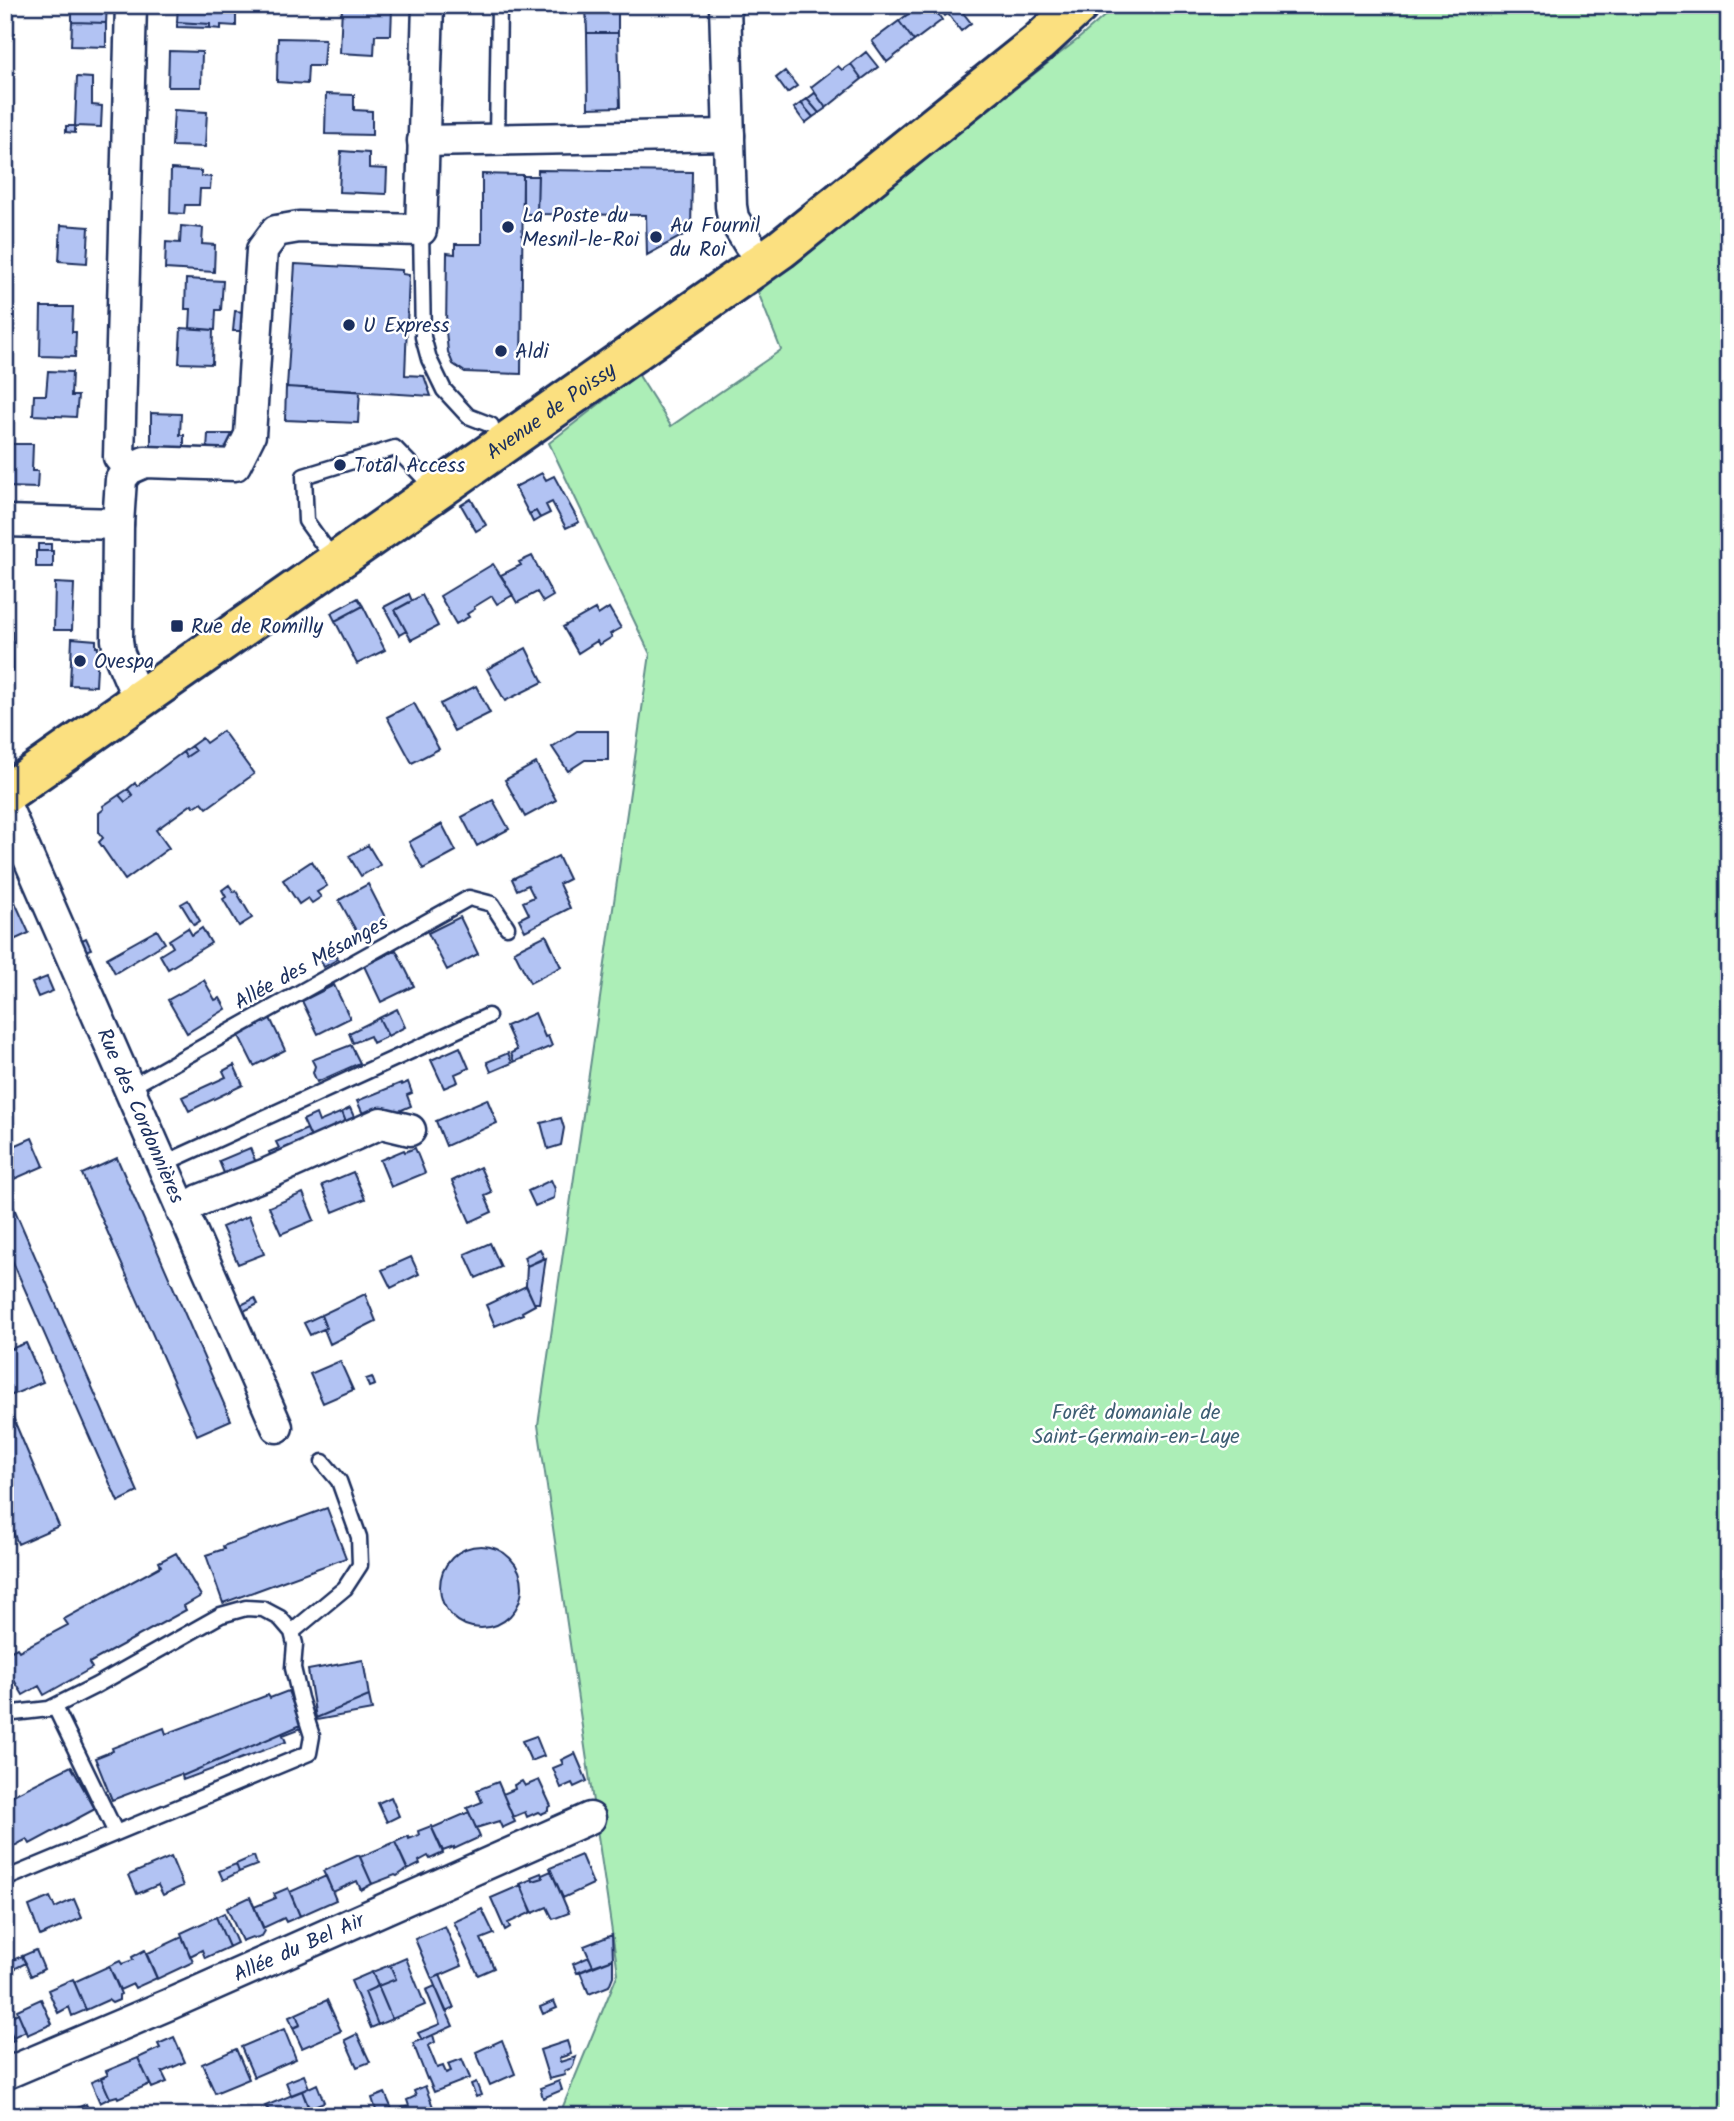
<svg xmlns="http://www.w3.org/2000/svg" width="1734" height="2121" font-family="Kalam,sans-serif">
<rect width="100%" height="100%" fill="#fff"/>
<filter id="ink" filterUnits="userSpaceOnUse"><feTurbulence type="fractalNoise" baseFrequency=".0143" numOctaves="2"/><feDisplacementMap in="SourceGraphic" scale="14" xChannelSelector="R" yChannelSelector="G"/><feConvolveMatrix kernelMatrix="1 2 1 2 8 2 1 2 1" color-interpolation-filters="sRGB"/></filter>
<g filter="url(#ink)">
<path fill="#aceeb7" stroke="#648e8a" stroke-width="2" d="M1117 5H1729V2116H559L618 1973 538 1425 650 654 549 443 638 374 671 426 781 350 758 292 1077 40Z"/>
<path fill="#b2c3f3" stroke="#1b2f5e" stroke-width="2" d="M72 5H107L106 23 72 22Z
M178 5H229V13L236 14V26L221 25V29L210 28V24L177 22Z
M586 5H618V33H587Z
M920 5H932L942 20 914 41 899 21Z
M937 5H957L971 23 961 31 948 14 945 16Z
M342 6 392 8 391 35H375L374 55 340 53Z
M899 21 914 41 887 62 872 41Z
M72 22 106 23V47L71 46Z
M177 22 210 24V28L177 27Z
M587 33H618L620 107 588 108Z
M278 38 325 39 323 66H308L307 84 277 82Z
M169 51 202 52 201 87H168Z
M866 52 878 67 862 79 851 64Z
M851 64 862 79 826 108 811 87 838 66 842 70Z
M785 71 797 86 787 93 776 78Z
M77 77 92 78V105L102 106 101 127 75 126Z
M815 93 826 108 819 113 807 99Z
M326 94 354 95V110L372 111V135L325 134Z
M807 99 819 113 813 117 801 103Z
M801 103 813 117 805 123 794 108Z
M174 110 207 112 205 147 172 146Z
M66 126H75V133L66 132Z
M341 151 369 153V168L387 169 386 194 339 192Z
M171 169 201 171V176L211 177 210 189H200L199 205H185L184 214 170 213Z
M538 170 692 172 691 231 647 255 646 215 537 214Z
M482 174 523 175 521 374 465 372 453 364 448 352 446 331 447 253 455 254V244H482Z
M523 176H538L537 214H523Z
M61 225 89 227 87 263 59 261Z
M181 226 203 228 202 244 215 245 214 272 165 269 166 242 180 243Z
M295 264 402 270V274L409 275 405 375 424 376 431 396 287 387Z
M186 279 223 281 221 310H216L215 330 190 328 191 309H185Z
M41 307H73L72 332H76L75 357 40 356Z
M235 311 243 312 242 331H233Z
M181 328 213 330 212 364 179 363Z
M48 371 72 372 71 396H78L76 417 33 415 34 395H46Z
M286 387 360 391 358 423 285 420Z
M151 413 181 414 180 435H184V450L151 449Z
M208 434H235V440L223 451 207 450Z
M5 444H33L32 471H38L37 488 5 487Z
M542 473 546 480 554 476 579 522 566 528 552 502 546 505 550 513 540 518 536 511 529 514 515 487Z
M471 499 486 525 476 531 461 505Z
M536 511 540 518 533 522 529 514Z
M38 544H51V551H38Z
M36 551H53V567H36Z
M532 556 553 596 543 602 537 592 517 603 501 575 521 565 519 562Z
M493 564 513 595 497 604 492 596 474 607 475 609 467 614 469 617 456 624 440 596Z
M55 583 74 584 72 630H54Z
M409 594 412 601 395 610 406 631 399 635 384 607Z
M422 595 438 626 411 640 395 610Z
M358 598 363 606 335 621 331 613Z
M363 606 385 650 357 664 335 621Z
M609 608 621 628 610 634 612 637 599 645 597 641 578 653 563 627 595 609 598 615Z
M9 621V632H12L13 670 5 671V622Z
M72 638 96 640V647H98L96 686 70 685Z
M526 648 543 682 505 701 487 669Z
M476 686 490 713 454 731 440 704Z
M414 703 439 749 412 763 387 717Z
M223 731 254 774 207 808 202 802 194 807 192 804 156 830 169 848 125 880 99 842 103 838 99 833V813L104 809 103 806 119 795 125 802 133 796 128 789 135 783 137 786 183 752 186 757 195 751 191 746 202 738 206 743Z
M577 731H608V760H585L568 771 552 747Z
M191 746 195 751 186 757 183 752Z
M536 763 556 800 525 817 505 780Z
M128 789 133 796 125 802 119 795Z
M493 800 509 829 477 846 462 817Z
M442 824 456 851 423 869 409 842Z
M368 845 380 865 361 876 349 856Z
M558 856 569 879 559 884 570 908 525 931 519 919 529 914 523 902 534 897 528 885 517 890 512 879Z
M312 861 327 886 317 892 321 897 312 903 308 898 299 904 283 880Z
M368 884 387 921 359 936 339 900Z
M229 885 234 892 236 891 252 918 239 926 223 899 226 897 222 890Z
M14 900 29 933 5 944V904Z
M188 900 200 921 194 925 181 904Z
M460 917 478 954 447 970 428 933Z
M188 928 192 935 202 928 211 943 168 969 160 955 173 947 169 940Z
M157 930 165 943 115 973 107 958Z
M546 935 561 967 530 983 514 951Z
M86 938 91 949 85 951 80 941Z
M396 950 414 986 381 1002 364 966Z
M334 952 338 959 324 967 320 960Z
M47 977 53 991 38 997 32 983Z
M204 980 215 1000 220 998 226 1009 187 1033 168 1000Z
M334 985 350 1018 318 1034 302 1001Z
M397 1009 405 1027 388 1036 379 1018Z
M535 1013 545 1037 548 1036 552 1046 514 1062 511 1053 517 1050 506 1026Z
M270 1018 285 1050 254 1066 238 1034Z
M379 1018 388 1036 373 1043 370 1036 353 1043 349 1033Z
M351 1045 360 1063 317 1082 313 1073 315 1066 312 1060Z
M460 1047 469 1068 455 1074 458 1082 444 1088 431 1060Z
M508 1053 512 1063 491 1072 487 1062Z
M234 1065 243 1085 189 1111 182 1097 226 1077 223 1071Z
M408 1082 412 1093 407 1095 411 1106 373 1122 364 1116 357 1101 401 1083 402 1085Z
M487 1099 497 1123 446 1146 436 1121Z
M350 1108 359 1128 350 1132 342 1112Z
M342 1112 350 1132 315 1146 303 1120 316 1114 319 1122Z
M561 1118 564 1128 561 1145 548 1149 541 1123Z
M307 1129 315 1146 274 1164 269 1152 279 1148 276 1142Z
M32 1138 44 1166 5 1183V1150Z
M250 1148 259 1170 228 1183 219 1161Z
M415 1148 425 1173 391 1187 380 1160 404 1150 405 1152Z
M117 1158 231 1420 197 1435 82 1174Z
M480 1167 492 1193 485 1196 492 1212 470 1222 452 1181Z
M353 1172 365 1199 333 1212 322 1185Z
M551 1180 555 1189 554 1198 535 1206 528 1191Z
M303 1193 314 1220 281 1234 269 1207Z
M13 1206 138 1492 118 1502 5 1244V1210Z
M249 1216 264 1254 238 1264 222 1227Z
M490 1243 501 1267 476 1278 465 1254Z
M540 1249 544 1258 527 1266 524 1257Z
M411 1257 419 1274 391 1288 382 1270Z
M546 1258 539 1303H534L526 1285 527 1266Z
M526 1286 535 1305 522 1312 523 1314 495 1326 486 1305Z
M365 1294 376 1321 330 1344 324 1329 326 1328 321 1315Z
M255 1298 258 1304 242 1312 239 1306Z
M321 1315 326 1328 310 1335 304 1323Z
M26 1343 43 1382 5 1398V1351Z
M340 1361 353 1390 323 1403 310 1374Z
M372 1377 375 1385 369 1387 366 1379Z
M5 1399 59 1526 18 1544 5 1513Z
M327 1508 346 1558 223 1603 206 1555 224 1549 223 1546Z
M440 1587a41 41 0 1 1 82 0a41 41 0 1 1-82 0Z
M176 1553 201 1596 184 1606 186 1610 89 1663 92 1668 44 1695 39 1686 23 1695 5 1665V1654L17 1648 19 1651 68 1625 64 1619 161 1566 159 1562Z
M363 1660 369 1696 316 1718 308 1670Z
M288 1691 301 1725 182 1776 181 1774 112 1800 95 1758 113 1751 112 1748 164 1728 166 1734 268 1695 270 1698Z
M369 1696 372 1710 317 1720 316 1718Z
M301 1725 302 1728 283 1735 286 1742 183 1780 182 1776Z
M536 1736 544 1756 531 1761 522 1741Z
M575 1753 587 1781 574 1787 572 1783 561 1788 553 1768 563 1764 561 1760Z
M71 1766 95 1809 30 1844 27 1839 5 1851V1799Z
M539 1780 551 1806 548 1808V1811L541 1814 538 1812 527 1817 525 1812 513 1817 503 1794 515 1789 514 1785 522 1781 525 1786Z
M498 1782 515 1822 502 1828 499 1821 476 1828 467 1808 482 1802 477 1790Z
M391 1797 399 1816 387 1822 378 1803Z
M469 1812 480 1837 454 1849V1847L443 1851 432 1828Z
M431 1826 443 1853 430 1859 428 1856 419 1861 420 1864 408 1870 395 1842 408 1836 409 1839 419 1835 418 1831Z
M395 1842 407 1869 397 1876 395 1875 372 1884 360 1857Z
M359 1855 372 1884 361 1890 357 1881 333 1892 323 1871Z
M581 1855 593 1884 563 1898 550 1868Z
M254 1856 257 1865 239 1872 236 1864Z
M171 1857 183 1886 163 1895 158 1885 137 1894 129 1875Z
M236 1864 239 1872 223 1880 219 1871Z
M551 1871 569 1913 553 1919 547 1907 533 1913 520 1884 532 1879 533 1881 543 1878 542 1875Z
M541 1873 543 1878 533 1881 531 1877Z
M326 1876 336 1900 300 1916 290 1892Z
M521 1885 532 1912 508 1923 510 1927 505 1930 491 1898Z
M288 1888 300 1916 286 1922 284 1918 263 1928 254 1907 276 1898 274 1894Z
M50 1897 55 1908 74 1899 82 1918 40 1936 29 1906Z
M250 1897 265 1931 262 1936 255 1938 252 1937 242 1941 227 1908Z
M482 1909 494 1934 481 1939 494 1968 478 1975 454 1922Z
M224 1913 237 1943 229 1947 216 1917Z
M216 1917 229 1947 205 1958 202 1950 190 1956 181 1933Z
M445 1926 462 1966 432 1979 415 1939Z
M612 1935 613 1959 593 1966 584 1946Z
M182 1937 193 1962 157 1979 146 1954Z
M36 1950 44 1969 31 1976 22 1956Z
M145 1950 157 1978 135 1988 133 1984 120 1990 109 1966 120 1961 122 1964 133 1960 132 1957Z
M22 1956 26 1963 12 1970 8 1962Z
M589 1957 593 1966 577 1973 573 1964Z
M406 1958 425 2005 392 2019 378 1986 396 1979 390 1965Z
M613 1959V1976L609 1986 589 1994 580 1972Z
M390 1965 396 1979 378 1986 372 1972Z
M109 1966 121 1994 119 1995V2000L112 2003 108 2000 86 2010 74 1982Z
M372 1972 378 1986 365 1992 378 2025 371 2028 351 1981Z
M440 1975 454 2008 446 2012 432 1979Z
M73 1979 86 2010 72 2016 69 2007 58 2013 48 1990Z
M378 1986 392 2019 378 2025 365 1992Z
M435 1986 453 2026 422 2040 418 2033 440 2024 426 1990Z
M41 1999 52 2024 27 2035 17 2010Z
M327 2000 341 2031 302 2048 293 2028 300 2025 296 2014Z
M554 2001 557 2008 543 2014 540 2007Z
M18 2013 26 2031 13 2037 5 2019Z
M296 2014 300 2025 293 2028 289 2017Z
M5 2020 14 2040 5 2044Z
M284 2029 296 2059 254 2077 241 2047Z
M357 2034 370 2062 357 2067 345 2040Z
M433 2035 435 2042 428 2046 437 2068 443 2066 446 2073 451 2071 448 2064 462 2059 470 2078 434 2092 428 2078 427 2079 413 2043Z
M174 2037 185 2062 162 2072 167 2082 152 2088 138 2058 160 2048 158 2044Z
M502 2040 515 2074 490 2085 476 2052Z
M567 2041 571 2054 559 2058 560 2062 576 2057 572 2068 564 2071 565 2075 549 2079 540 2050Z
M236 2049 249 2079 215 2093 202 2064Z
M138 2058 150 2084 118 2098 117 2096 110 2098 101 2078 108 2075 106 2071Z
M304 2075 309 2088 291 2095 286 2082Z
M101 2078 110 2098 100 2103 91 2082Z
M559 2081 562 2090 543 2098 540 2088Z
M476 2082 481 2095 476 2097 471 2084Z
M317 2084 324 2102 309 2108 302 2091Z
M425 2086 435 2112 424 2116H405L402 2108 409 2106 407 2100 416 2096 414 2091Z
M302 2091 311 2115 275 2116 265 2106Z
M385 2093 395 2116H378L372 2098Z
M86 2104 91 2116H59Z
M350 2110 352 2116H334Z"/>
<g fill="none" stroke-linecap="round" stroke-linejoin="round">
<defs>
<path id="service" d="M497 139 499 5
M421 230 423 337 429 359 444 390 468 416 491 425
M324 546 306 521 304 476 395 448 422 476
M129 1088 469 898 492 904 507 927
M163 1164 488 1016
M292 1632 345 1588 360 1565 359 1537 339 1481 323 1462
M55 1707 116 1833
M5 1714 49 1709 95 1686 221 1615 246 1608 263 1609 280 1618 292 1632 295 1644 293 1668 300 1698 312 1736 309 1753 5 1879"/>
<g id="minor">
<path d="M725 5 731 206 733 218 749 244"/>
<path d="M423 141 729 135"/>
<path d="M129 469 119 457 131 5"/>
<path d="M5 521 118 524"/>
<path d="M131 682 119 654 117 640 118 524 121 479 129 469 145 462 235 465 250 435 262 250 276 231 299 227 421 230 428 5"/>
<path id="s1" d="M5 804 277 1427"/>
<path d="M182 1211 200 1200 269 1173 381 1123 410 1130"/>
<path id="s2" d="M5 2074 170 2004 590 1818"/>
</g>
<g id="primary">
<path id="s3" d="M5 794 781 249 1038 43 1079 5"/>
</g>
</defs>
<use href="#service" stroke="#1b2f5e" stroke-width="19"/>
<use href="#minor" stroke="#1b2f5e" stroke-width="35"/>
<use href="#primary" stroke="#1b2f5e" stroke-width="44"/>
<use href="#service" stroke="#fff" stroke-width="14"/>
<use href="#minor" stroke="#fff" stroke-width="30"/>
<use href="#primary" stroke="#fbe080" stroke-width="38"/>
</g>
</g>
<g fill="#1b2f5e" stroke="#fff" stroke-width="2.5">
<circle cx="508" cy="227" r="7"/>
<circle cx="656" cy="237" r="7"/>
<circle cx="349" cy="325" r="7"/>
<circle cx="501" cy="351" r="7"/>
<circle cx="340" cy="465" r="7"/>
<rect x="170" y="619" width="14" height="14" rx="3.5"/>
<circle cx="80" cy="661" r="7"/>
</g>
<g text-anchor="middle" stroke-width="5" stroke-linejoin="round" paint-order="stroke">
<g font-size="21" fill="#1b2f5e" stroke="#fff" text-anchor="start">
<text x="522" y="222">La Poste du<tspan x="522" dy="24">Mesnil-le-Roi</tspan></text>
<text x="670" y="232">Au Fournil<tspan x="670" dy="24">du Roi</tspan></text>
<text x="363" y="332">U Express</text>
<text x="515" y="358">Aldi</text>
<text x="354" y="472">Total Access</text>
<text x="191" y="633">Rue de Romilly</text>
<text x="94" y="668">Ovespa</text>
</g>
<g font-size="21" fill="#1b2f5e" stroke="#fff">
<text dy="7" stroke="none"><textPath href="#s3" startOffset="667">Avenue de Poissy</textPath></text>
<text transform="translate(311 962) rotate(-29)" y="7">Allée des Mésanges</text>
<text dy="7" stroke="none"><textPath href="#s1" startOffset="340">Rue des Cordonnières</textPath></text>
<text dy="7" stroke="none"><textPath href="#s2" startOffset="320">Allée du Bel Air</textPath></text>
</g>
<g font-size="21" fill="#3f5f74" stroke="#fff">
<text x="1136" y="1419">Forêt domaniale de<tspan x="1136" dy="24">Saint-Germain-en-Laye</tspan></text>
</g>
</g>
<rect width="1734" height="2121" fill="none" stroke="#fff" stroke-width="28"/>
<rect x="14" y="14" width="1706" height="2093" fill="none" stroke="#1b2f5e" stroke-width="2.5" filter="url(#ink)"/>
</svg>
